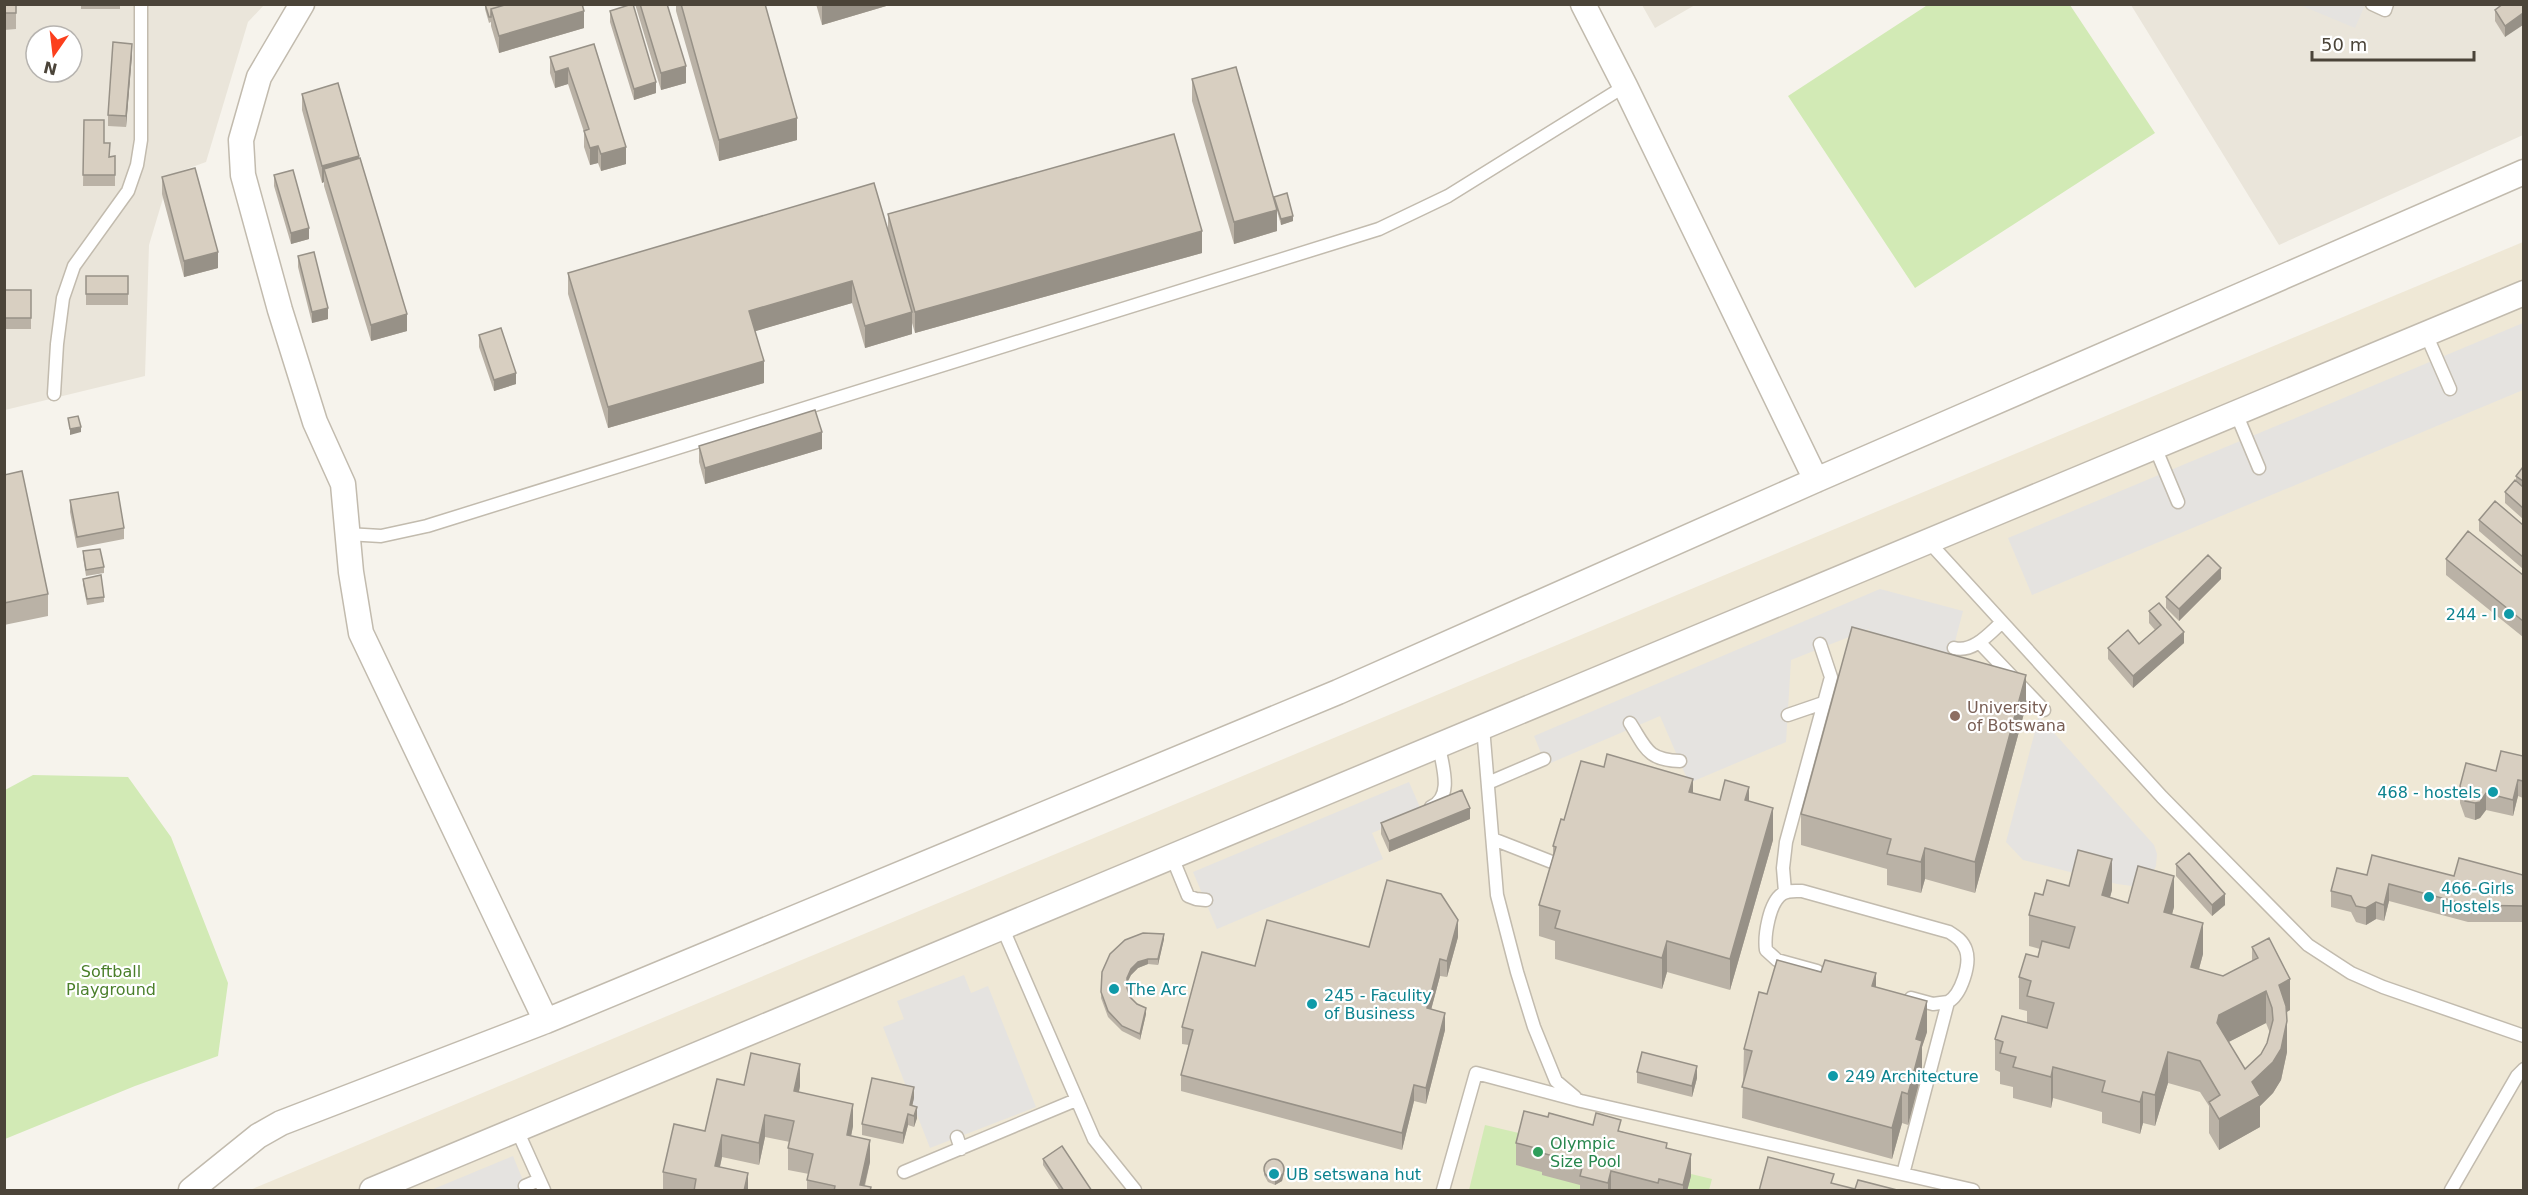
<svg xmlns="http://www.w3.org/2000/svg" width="2528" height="1195" font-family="'DejaVu Sans',sans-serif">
<rect width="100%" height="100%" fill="#f6f3ec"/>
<path fill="#eae5da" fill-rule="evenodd" d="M4 5H264L248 22 206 162 170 175 149 245 145 376 5 410ZM36 36H72V72H36Z
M1642 5H1695L1655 28Z
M2131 5H2523V135L2279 245Z"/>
<path fill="#efe8d6" d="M2523 242V1190H250Z"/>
<path fill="#d2eab5" d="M1929 4 2070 5 2155 133 1915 288 1788 96Z
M33 775 128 777 171 837 228 983 218 1056 135 1086 5 1139V790Z
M1485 1125 1712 1179 1709 1190H1469Z"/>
<path fill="#e5e3e0" d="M2300 5H2365L2355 28Z
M2523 323V390L2032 595 2008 538Z
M1880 589 1963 611 1945 680 1862 658 1869 629 1791 660 1786 742 1689 783 1660 716 1546 765 1534 736Z
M2039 716 2154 845 2157 854 2156 866 2151 876 2142 883 2132 886 2117 884 2023 860 2006 842Z
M1409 782 1422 812 1372 833 1383 859 1217 929 1193 872Z
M964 975 971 993 988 986 1036 1107 930 1148 883 1027 904 1019 897 1001Z
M513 1156 527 1190H431Z"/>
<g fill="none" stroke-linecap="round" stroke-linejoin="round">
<defs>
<path id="service" d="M2372 4 2385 10 2387 4
M2426 334 2450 389
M54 394 57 344 63 298 74 266 128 191 137 165 141 140V4
M2236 413 2259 468
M2155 447 2178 502
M347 534 381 536 427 526 1379 229 1448 196 1625 86
M1928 541 2162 797 2308 945 2351 973 2383 987 2524 1036
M1979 642 2044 710
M1954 648C1973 653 1989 634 2002 622
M1788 715 1823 703
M1630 723C1646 748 1647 760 1680 761
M1483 727 1497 895 1517 972 1534 1027 1556 1081 1575 1097
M1488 783 1544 759
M1431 807C1454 797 1442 765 1439 746
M1493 839 1557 864
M1172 857 1188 896 1196 899 1206 900
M1785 892 1783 868 1786 842 1831 677 1820 644
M1003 929 1094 1139 1135 1190
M1817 971 1777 960 1766 950C1764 936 1769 903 1782 894 1788 890 1795 891 1802 891L1949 932C1957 937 1963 941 1966 950 1971 964 1961 995 1948 1002L1903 1174
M1911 998 1933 1004 1948 1002
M517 1130 544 1190
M957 1137 961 1149
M904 1172 1076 1100
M525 1186 539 1180
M1443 1190 1476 1073 1581 1101 1973 1190
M2451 1190 2517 1076 2524 1069"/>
<path id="minor" d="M302 4 259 77 241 140 243 175 280 310 315 422 343 484 351 572 361 633 546 1021
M1583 4 1625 86 1816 480
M191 1190 258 1136 281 1123 546 1021 1338 692 1816 480 2524 172
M372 1190 2524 293"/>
</defs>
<use href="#service" stroke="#c2bbae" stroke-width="15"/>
<use href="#minor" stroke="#c2bbae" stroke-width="27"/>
<use href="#service" stroke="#fff" stroke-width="12"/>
<use href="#minor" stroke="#fff" stroke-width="24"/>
</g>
<path fill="#bab2a6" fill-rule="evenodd" d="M4 4H16V29L4 30Z
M81 4H120V9H81Z
M485 4 584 28 499 53 491 26V22L489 23 485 9Z
M635 4H667L686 83 661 90Z
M676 4H765L797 140 719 161 676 11Z
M816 4H893L822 25Z
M2523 4 2505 37 2495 21V10Z
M610 11 656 93 634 100 610 22Z
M594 44 626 164 601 171 598 163 590 165 584 147V132L568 84 555 88 550 73V57Z
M132 55 126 127 108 126V115Z
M1192 79 1274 201V197L1293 221 1281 225 1277 211V231L1234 244 1192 101Z
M302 94 359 159 407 331 371 341 324 186V182L322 183 302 110Z
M84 120 104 143 109 157 115 156V186H83Z
M274 175 309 239 291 244 274 186Z
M162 177 218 268 184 277 162 194Z
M888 214 1202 253 915 333 912 323V334L865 348 852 303 755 331 764 383 608 428 568 294V273L888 230Z
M298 256 328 319 312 323 298 267Z
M86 276H128V305H86Z
M4 290H31V329H4Z
M479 335 516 384 494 391 479 347Z
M699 446 822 449 705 484 699 462Z
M2523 467V519L2505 503V492L2516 482V476Z
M4 475 48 594V616L4 625Z
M70 500 124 528V539L77 548 70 512Z
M2479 520 2523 525V569L2479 531Z
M83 551 104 567V573L86 576 83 557Z
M2446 559 2523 575V637L2446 575Z
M83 579 104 597V602L87 605 83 584Z
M2221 579 2179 621 2166 608V597Z
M2149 611 2184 643 2133 688 2108 659V648L2139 644 2155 630 2149 623Z
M2026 706 1975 893 1925 879 1921 893 1887 885V869L1801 845V814Z
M2523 756V798L2518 796 2513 816 2486 810 2480 818 2475 820 2465 817 2460 803V786L2496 771Z
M1693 793 1720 800 1749 802 1773 840 1730 990 1667 972 1662 989 1555 959V941L1539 936V905L1553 856V846L1564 820Z
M1470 819 1389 852 1381 834V823Z
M2176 864 2225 905 2212 916 2176 876Z
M2367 875 2454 876 2523 875V922H2468L2389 901 2384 921 2376 919 2366 925 2356 922 2351 912 2331 907V891Z
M2069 886 2112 890 2110 897 2128 903 2174 907 2172 914 2203 954 2199 969 2223 976 2252 961V947L2290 1010 2287 1012V1052L2281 1080 2273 1093 2260 1106V1127L2219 1150 2209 1133V1106L2200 1092 2168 1083 2155 1126 2143 1123 2140 1134 2102 1123V1112L2053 1098 2051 1108 2013 1098V1087L2000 1084V1072L1995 1070V1039L2027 1023V1011L2019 1009V977L2038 957 2040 949 2029 946V915L2043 895ZM2266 1023 2270 1033 2267 1043 2261 1054 2245 1069 2228 1042Z
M1458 937 1447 977 1440 976 1431 1010 1445 1030 1426 1104 1414 1101 1402 1150 1181 1091V1075L1189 1045 1182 1044V1027L1255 966 1369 947Z
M1164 939 1158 965 1148 964 1138 968 1131 975 1127 983V989L1130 997 1146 1014 1140 1040 1122 1031 1108 1017 1101 998 1102 972Z
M1876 987 1927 1032 1922 1047V1072L1908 1125 1902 1123 1892 1159 1742 1118 1744 1049 1767 994Z
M1637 1072 1697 1078 1692 1097 1637 1083Z
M744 1085 800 1086 799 1092 853 1126 851 1136 870 1162 865 1186 871 1191H807V1180L809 1174 788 1170V1148L790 1142 765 1137 759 1165 722 1157 720 1167 748 1191H663V1172L705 1131Z
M914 1098 912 1105 917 1118 914 1127 908 1125 903 1144 862 1135V1124Z
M1548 1117 1621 1131 1667 1148 1691 1176 1687 1191H1580V1185L1542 1175V1172L1516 1165V1143Z
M1043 1159 1092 1191H1060L1043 1165Z
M1264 1169 1284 1173 1282 1181 1275 1185 1268 1182 1264 1175Z"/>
<path fill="#979187" d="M822 4H893L822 25Z
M584 11V28L499 53V36Z
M2523 13V25L2505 37V26Z
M132 44V55L126 127V116Z
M686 66V83L661 90V73Z
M568 68V84L555 88V72Z
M656 82V93L634 100V89Z
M797 118V140L719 161V140Z
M598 146V163L590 165V148Z
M626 147V164L601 171V154Z
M359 156V172L324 169V182L322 183V166Z
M1277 210V231L1234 244V222Z
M1293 216V221L1281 225V219Z
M309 228V239L291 244V233Z
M1202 231V253L915 333V312Z
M218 252V268L184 277V261Z
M852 281V303L749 333V311Z
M328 308V319L312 323V312Z
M912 312V334L865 348V326Z
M407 314V331L371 341V325Z
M764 361V383L608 428V407Z
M516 373V384L494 391V380Z
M81 427V432L70 435V429Z
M822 432V449L705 484V468Z
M2221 568V579L2179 621V609Z
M2184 632V643L2133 688V676Z
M2026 675V706L1975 893V862Z
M1693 779V810L1689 792Z
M2518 780V796L2513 816V800Z
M1749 787V818L1745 800Z
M2486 793V810L2480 818 2475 820V803Z
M1470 808V819L1389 852V841Z
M1773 808V840L1730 990V959Z
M1925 848V879L1921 893V862Z
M2112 859V890L2102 926V895Z
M2174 876V907L2164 943V912Z
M2389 884V901L2384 921V905Z
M2225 894V905L2212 916V905Z
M2376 902V919L2366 925V908Z
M1458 920V937L1447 977V961Z
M2203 923V954L2191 998V967Z
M1164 934V939L1158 965V959Z
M1667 941V972L1662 989V958Z
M1148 959V964L1138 968 1131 975 1127 983V978L1131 969 1138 962Z
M1440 959V976L1427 1025V1008Z
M1876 973V1004L1872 986Z
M2290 979V1010L2279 1016V985Z
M2266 991V1023L2219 1047 2217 1023 2219 1015Z
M1927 1001V1032L1922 1047V1072L1908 1125V1094L1916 1039Z
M1146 1008V1014L1140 1040V1034Z
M1445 1013V1030L1426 1104V1088Z
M2287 1021V1052L2281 1080 2273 1093 2260 1106V1127L2219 1150V1119Z
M2168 1052V1083L2155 1126V1095Z
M800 1064V1086L794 1113V1091Z
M1697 1066V1078L1692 1097V1086Z
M2053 1067V1098L2051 1108V1077Z
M1414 1085V1101L1402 1150V1133Z
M914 1087V1098L910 1116V1105Z
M1902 1092V1123L1892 1159V1128Z
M2143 1092V1123L2140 1134V1102Z
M853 1104V1126L847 1157V1135Z
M917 1107V1118L914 1127V1116Z
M908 1114V1125L903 1144V1133Z
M765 1115V1137L759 1165V1143Z
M722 1135V1157L715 1188V1166Z
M870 1140V1162L863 1191 860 1185Z
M1691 1154V1176L1687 1191H1683V1185Z
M1284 1168V1173L1282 1181 1275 1185V1179Z
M1611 1171V1191H1608V1183Z
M748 1173V1191H744Z"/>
<path fill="#d8cfc1" stroke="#979187" stroke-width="1.5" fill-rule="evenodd" d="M4 4H16V13H4Z
M485 4H508L491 9V17H489Z
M508 4H582L584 11 499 36 491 9Z
M632 4H633L656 82 634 89 610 11Z
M640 4H667L686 66 661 73Z
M681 4H765L797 118 719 140Z
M2503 4H2523V13L2505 26 2495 10Z
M113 42 132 44 126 116 108 115Z
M594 44 626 147 601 154 598 146 590 148 584 131 589 129 568 68 555 72 550 57Z
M1236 67 1277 210 1234 222 1192 79Z
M338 83 359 156 322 166 302 94Z
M84 120H104V143H110L109 157 115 156V175H83Z
M1174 134 1202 231 915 312 888 214Z
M360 158 407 314 371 325 324 169Z
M195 168 218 252 184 261 162 177Z
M293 170 309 228 291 233 274 175Z
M874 183 912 312 865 326 852 281 749 311 764 361 608 407 568 273Z
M1287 193 1293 216 1281 219 1274 197Z
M314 252 328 308 312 312 298 256Z
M86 276H128V294H86Z
M4 290H31V318H4Z
M501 328 516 373 494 380 479 335Z
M815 410 822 432 705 468 699 446Z
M78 416 81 427 70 429 68 418Z
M2523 467V481L2516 476Z
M22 471 48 594 4 603V475Z
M2515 480 2523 487V508L2505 492Z
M118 492 124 528 77 537 70 500Z
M2495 501 2523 525V557L2479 520Z
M2468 531 2523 575V621L2446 559Z
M100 549 104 567 86 570 83 551Z
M2208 555 2221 568 2179 609 2166 597Z
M101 575 104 597 87 599 83 579Z
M2159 603 2184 632 2133 676 2108 648 2128 630 2139 644 2161 625 2149 611Z
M1852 627 2026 675 1975 862 1925 848 1921 862 1887 854 1891 839 1801 814Z
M2501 751 2523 756V781L2518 780 2513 800 2486 793 2480 802 2475 803 2465 801 2460 786 2466 763 2496 771Z
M1607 754 1693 779 1689 792 1720 800 1725 780 1749 787 1745 800 1773 808 1730 959 1667 941 1662 958 1555 928 1560 911 1539 905 1556 847 1553 846 1561 819 1564 820 1581 761 1604 767Z
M1462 790 1470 808 1389 841 1381 823Z
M2078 850 2112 859 2102 895 2128 903 2138 866 2174 876 2164 912 2203 923 2191 967 2223 976 2258 958 2252 947 2269 938 2290 979 2279 985 2286 1006 2287 1021 2281 1049 2273 1062 2252 1082 2260 1096 2219 1119 2209 1102 2220 1095 2200 1061 2168 1052 2155 1095 2143 1092 2140 1102 2102 1092 2105 1081 2053 1067 2051 1077 2013 1067 2016 1057 2000 1053 2003 1042 1995 1039 2002 1016 2047 1028 2054 1003 2027 996 2031 981 2019 977 2026 954 2038 957 2042 941 2069 948 2075 927 2029 915 2035 893 2043 895 2047 880 2069 886ZM2266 991 2272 1008 2273 1020 2267 1043 2261 1054 2245 1069 2217 1023 2219 1015Z
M2189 853 2225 894 2212 905 2176 864Z
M2372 855 2454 876 2459 858 2523 875V906L2468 905 2389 884 2384 905 2376 902 2366 908 2356 906 2351 896 2331 891 2337 868 2367 875Z
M1387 880 1441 894 1458 920 1447 961 1440 959 1427 1008 1445 1013 1426 1088 1414 1085 1402 1133 1181 1075 1193 1030 1182 1027 1202 952 1255 966 1267 920 1369 947Z
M1143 933 1164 934 1158 959H1148L1138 962 1131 969 1127 978V988L1130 997 1137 1004 1146 1008 1140 1034 1122 1026 1108 1011 1101 992 1102 972 1110 954 1125 940Z
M1777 960 1821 972 1825 960 1876 973 1872 986 1927 1001 1916 1039 1922 1041 1908 1094 1902 1092 1892 1128 1742 1087 1752 1051 1744 1049 1759 992 1767 994Z
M1642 1052 1697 1066 1692 1086 1637 1072Z
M751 1053 800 1064 794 1091 853 1104 847 1135 870 1140 860 1185 871 1187 870 1191H834L835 1186 807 1180 813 1154 788 1148 794 1121 765 1115 759 1143 722 1135 715 1166 748 1173 744 1191H694L696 1179 663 1172 674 1124 705 1131 717 1079 744 1085Z
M872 1078 914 1087 910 1105 917 1107 914 1116 908 1114 903 1133 862 1124Z
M1524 1111 1548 1117 1549 1113 1593 1125 1596 1113 1621 1120 1618 1131 1667 1143 1666 1148 1691 1154 1683 1185 1659 1179 1658 1183 1611 1171 1608 1183 1580 1176 1583 1164 1542 1153 1543 1150 1516 1143Z
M1062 1146 1092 1191H1064L1043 1159Z
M1768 1157 1834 1174 1831 1183 1855 1189 1858 1180 1901 1191H1759Z
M1264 1169a10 10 0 1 1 20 0a10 10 0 1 1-20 0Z"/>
<g fill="#0f9aa8" stroke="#fff" stroke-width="2">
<circle cx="2509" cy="614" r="6"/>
<circle cx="2493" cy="792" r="6"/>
<circle cx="2429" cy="897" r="6"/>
<circle cx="1114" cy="989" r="6"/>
<circle cx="1312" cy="1004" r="6"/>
<circle cx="1833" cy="1076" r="6"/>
<circle cx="1274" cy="1174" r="6"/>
</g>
<circle fill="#8d6e63" stroke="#fff" stroke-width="2" cx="1955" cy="716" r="6"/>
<circle fill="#2e9e5b" stroke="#fff" stroke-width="2" cx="1538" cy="1152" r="6"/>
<g text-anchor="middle" stroke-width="4.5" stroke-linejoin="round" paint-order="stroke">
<g font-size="16" fill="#0d838f" stroke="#fff" text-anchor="start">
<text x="2497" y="620" text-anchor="end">244 - I</text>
<text x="2481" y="798" text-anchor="end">468 - hostels</text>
<text x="2441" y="894">466-Girls<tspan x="2441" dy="18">Hostels</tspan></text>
<text x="1126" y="995">The Arc</text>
<text x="1324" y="1001">245 - Faculity<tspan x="1324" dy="18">of Business</tspan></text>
<text x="1845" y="1082">249 Architecture</text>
<text x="1286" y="1180">UB setswana hut</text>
</g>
<g font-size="16" fill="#785e54" stroke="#fff" text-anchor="start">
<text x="1967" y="713">University<tspan x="1967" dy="18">of Botswana</tspan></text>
</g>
<g font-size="16" fill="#4a7f2a" stroke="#fff">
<text x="111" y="977">Softball<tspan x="111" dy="18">Playground</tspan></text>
</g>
<g font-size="16" fill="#27864d" stroke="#fff" text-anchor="start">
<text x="1550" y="1149">Olympic<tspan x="1550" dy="18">Size Pool</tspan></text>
</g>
</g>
<rect width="2528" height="1195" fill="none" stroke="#4b4439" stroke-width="12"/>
<g transform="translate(54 54) rotate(194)"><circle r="28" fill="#ffffff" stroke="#b7b4b0" stroke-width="1.5"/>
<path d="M0-4.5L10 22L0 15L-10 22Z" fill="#fc3f1d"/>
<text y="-9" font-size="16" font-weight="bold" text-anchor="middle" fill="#4b4439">N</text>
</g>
<path d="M2312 51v9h162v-9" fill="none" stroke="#4b4439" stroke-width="3"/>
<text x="2321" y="51" font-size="18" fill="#4b4439" stroke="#ffffff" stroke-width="4.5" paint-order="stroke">50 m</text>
</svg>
